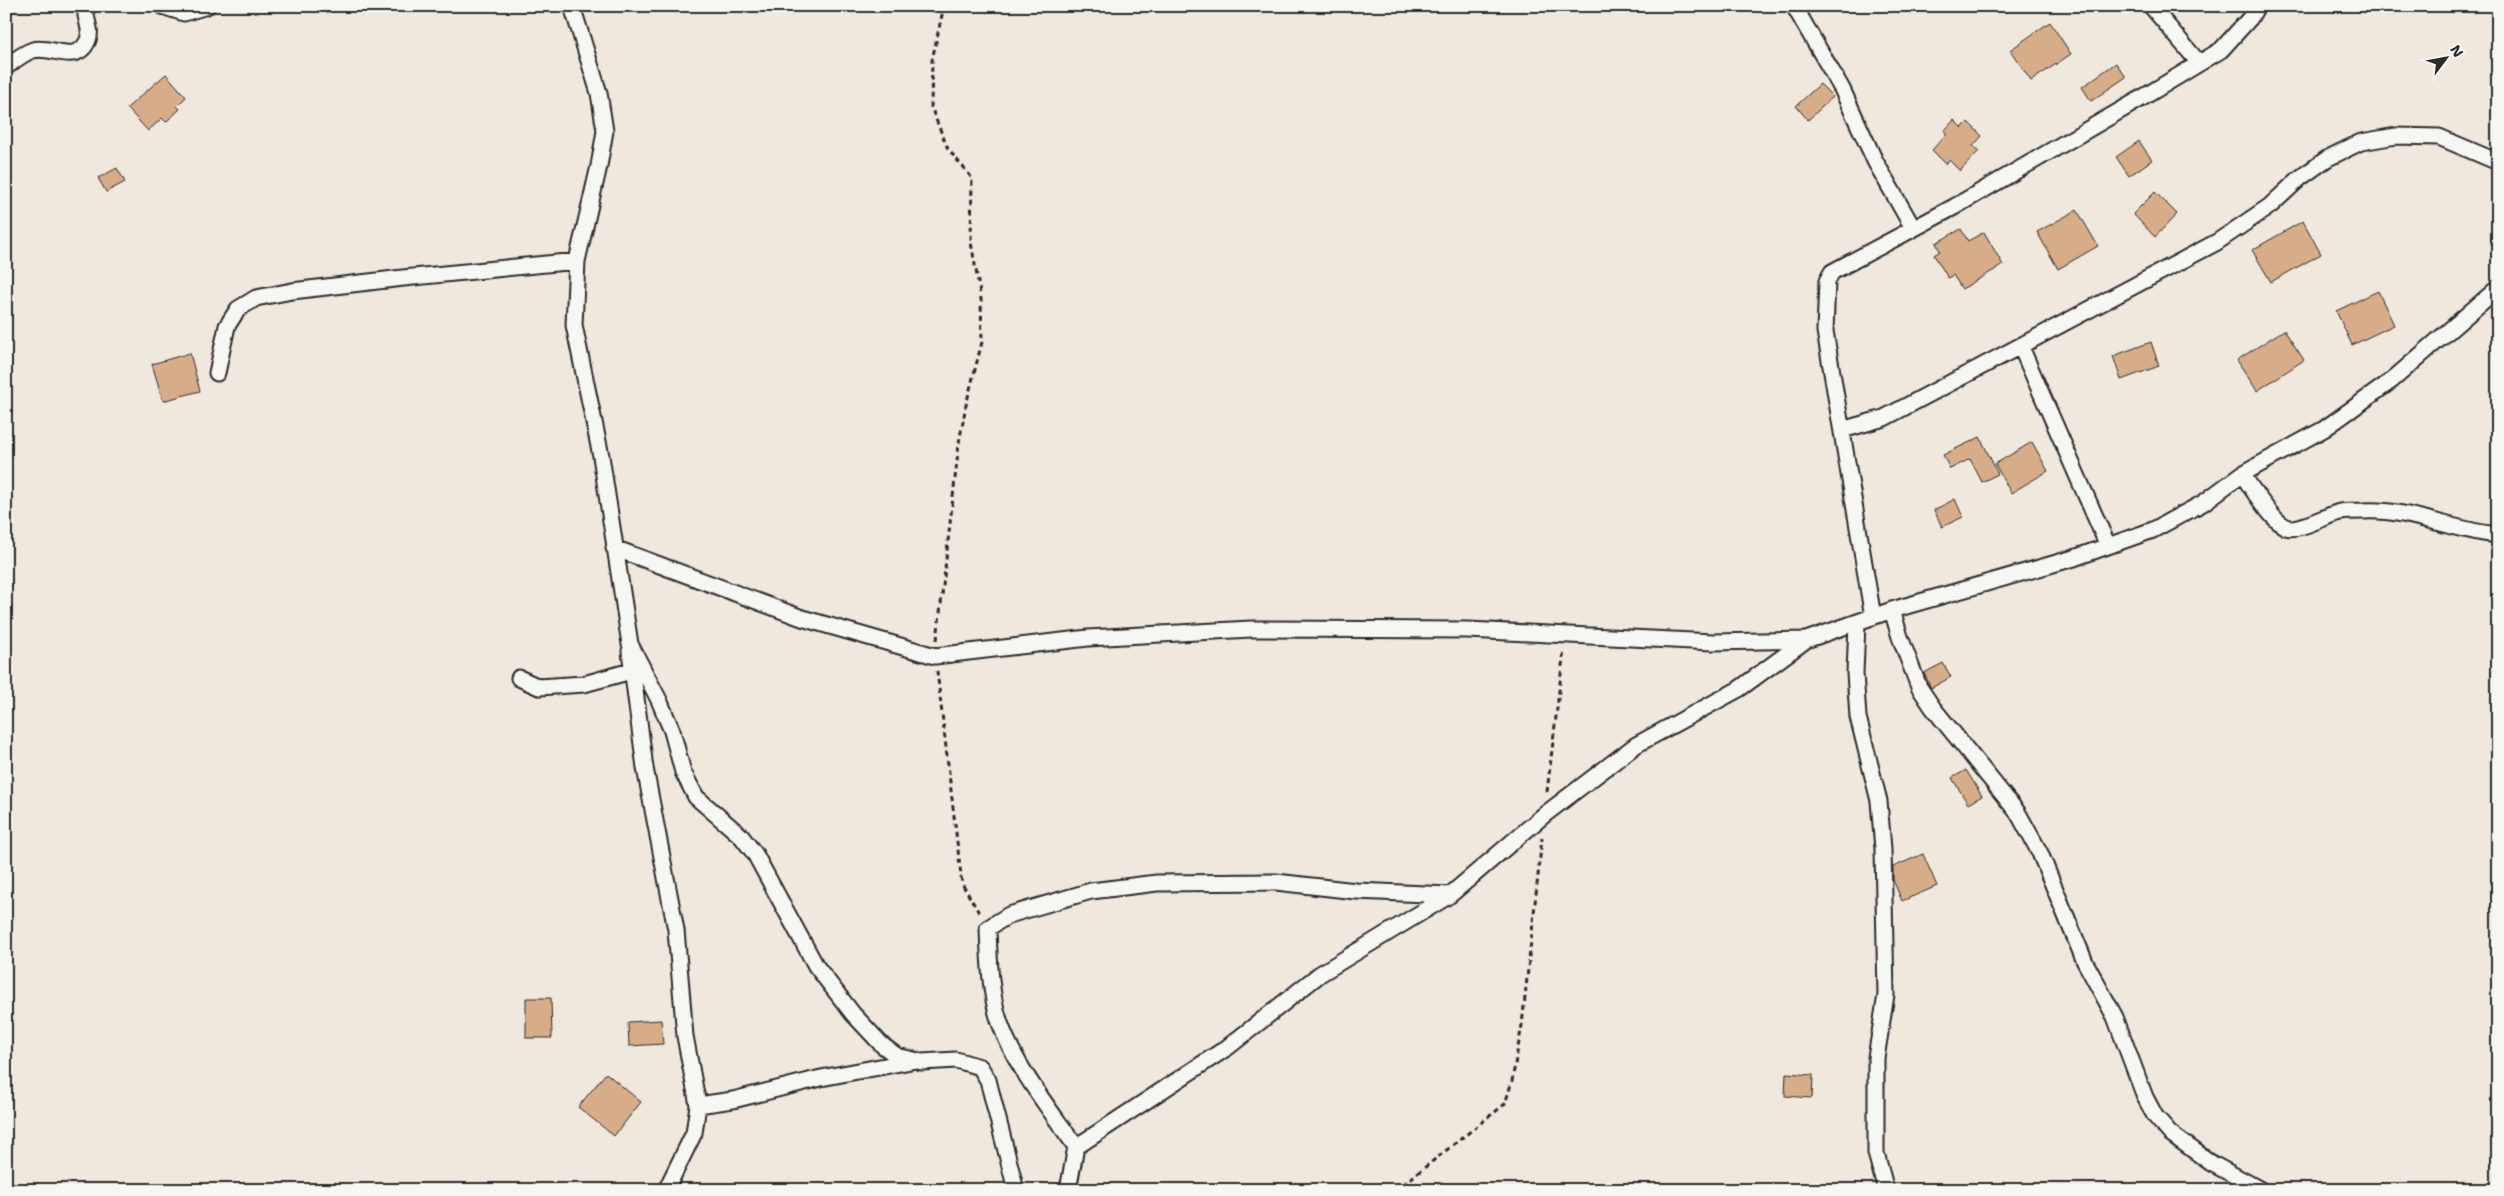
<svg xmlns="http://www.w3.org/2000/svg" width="2504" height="1196" font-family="'Shantell Sans',sans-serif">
<rect width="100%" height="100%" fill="#f0e7dd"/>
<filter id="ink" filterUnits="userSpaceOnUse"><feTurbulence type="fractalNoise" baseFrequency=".02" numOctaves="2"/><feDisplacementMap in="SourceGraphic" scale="10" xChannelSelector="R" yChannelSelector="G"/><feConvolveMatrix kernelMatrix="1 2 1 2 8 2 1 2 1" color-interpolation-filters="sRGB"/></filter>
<g filter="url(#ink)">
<path fill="#d7ac88" stroke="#2b2b2b" d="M2050 22 2071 54 2031 81 2010 50Z
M2116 63 2126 77 2091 101 2082 87Z
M166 74 186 97 177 106 180 109 166 122 162 118 148 131 127 108Z
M1820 84 1833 97 1808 120 1796 106Z
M1954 120 1962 128 1968 122 1982 136 1973 146 1979 151 1960 171 1949 160 1946 164 1932 150 1947 134 1944 131Z
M2139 141 2152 160 2129 176 2116 157Z
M117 168 125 182 106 192 98 178Z
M2155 192 2177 214 2155 237 2133 214Z
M2077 210 2098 246 2058 269 2037 232Z
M2303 221 2321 254 2271 282 2252 250Z
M1961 229 1968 241 1984 232 2003 265 1962 289 1953 275 1948 278 1934 255 1940 251 1936 243Z
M2378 291 2394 325 2352 345 2336 311Z
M2284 330 2304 360 2257 391 2237 360Z
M2151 342 2159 366 2121 380 2113 356Z
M190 353 200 391 163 401 152 364Z
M1980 437 1998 474 1982 482 1970 459 1950 469 1943 455Z
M2032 442 2048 471 2011 493 1995 464Z
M1955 499 1963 517 1942 527 1934 510Z
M1943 663 1951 677 1931 688 1924 673Z
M1966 770 1982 796 1968 804 1952 778Z
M1923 854 1937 886 1902 901 1893 880V867Z
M526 998H551L552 1038H526Z
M661 1020 663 1044 629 1046 628 1022Z
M606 1073 641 1102 614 1136 578 1107Z
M1786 1073 1813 1075 1812 1098 1785 1096Z"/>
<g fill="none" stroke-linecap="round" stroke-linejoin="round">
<defs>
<path id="street" d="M162 6 184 13 207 6
M572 6 599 93 605 131 599 166 577 261 574 325 601 456 630 644 659 700 672 731 683 772 696 797 741 836 755 854 816 966 853 1014 882 1045 897 1056 922 1062 956 1060 980 1067 988 1080 1016 1190
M1794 6 1842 89 1875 161 1913 228
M2151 6 2199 63
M6 67C14 61 23 53 33 50 52 45 77 66 88 40 93 28 83 18 86 6
M2021 347 2108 546
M217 373 227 326 238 309 256 298 292 291 403 278 577 261
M1842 430 1884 418 2217 242 2270 206 2300 178 2328 158 2361 142 2396 136 2439 137 2498 162
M2242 474C2251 487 2272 521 2286 527 2298 532 2327 515 2340 512 2348 511 2356 511 2363 511 2409 508 2452 531 2498 535
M614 548 802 618 935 656 1088 638 1251 629 1468 630 1713 642 1806 640
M1892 610 1900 637 1919 687 1933 708 2018 813 2040 853 2085 962 2115 1017 2145 1097 2155 1116 2170 1133 2211 1163 2261 1190
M1873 617 1825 331 1827 281 1832 272 1954 207 2142 98 2221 50 2250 18 2257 6
M1857 624 1855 673 1858 717 1879 801 1883 849 1886 995 1876 1058V1153L1886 1190
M630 651 645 768 676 930 685 1036 698 1105 694 1133 666 1190
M519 678 539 687 584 684 631 671
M698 1105 733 1100 821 1078 911 1061
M1076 1147 1228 1047 1320 974 1450 895 1544 815 1636 745 1739 689 1806 640 1892 610 2074 558 2153 530 2203 503 2242 474 2324 429 2391 381 2498 288
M1068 1190 1076 1147C1049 1108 1016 1068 1000 1023 990 995 989 958 988 928L1009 915 1091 891 1157 883 1276 882 1356 891 1450 895"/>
</defs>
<use href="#street" stroke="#2b2b2b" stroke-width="19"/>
<path stroke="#2b2b2b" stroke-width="3" stroke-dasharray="5 4" stroke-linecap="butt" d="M937 640 959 443 966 405 982 342 981 299 971 242 972 178 948 149 931 107 932 60 944 6
M937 671 962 884 981 916
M1547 792 1564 649
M1396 1190 1505 1104 1512 1081 1522 1025 1542 838"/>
<use href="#street" stroke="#f6f6f2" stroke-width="15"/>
</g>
</g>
<rect width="2504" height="1196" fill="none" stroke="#f6f6f2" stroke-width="25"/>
<rect x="12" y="12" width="2479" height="1171" fill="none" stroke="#2b2b2b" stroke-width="2" filter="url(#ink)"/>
<g transform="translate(2446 58) rotate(58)" stroke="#f6f6f2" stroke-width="4" paint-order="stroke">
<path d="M0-4L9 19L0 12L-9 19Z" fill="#2b2b2b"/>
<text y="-8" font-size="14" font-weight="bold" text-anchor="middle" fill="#2b2b2b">N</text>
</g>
</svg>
